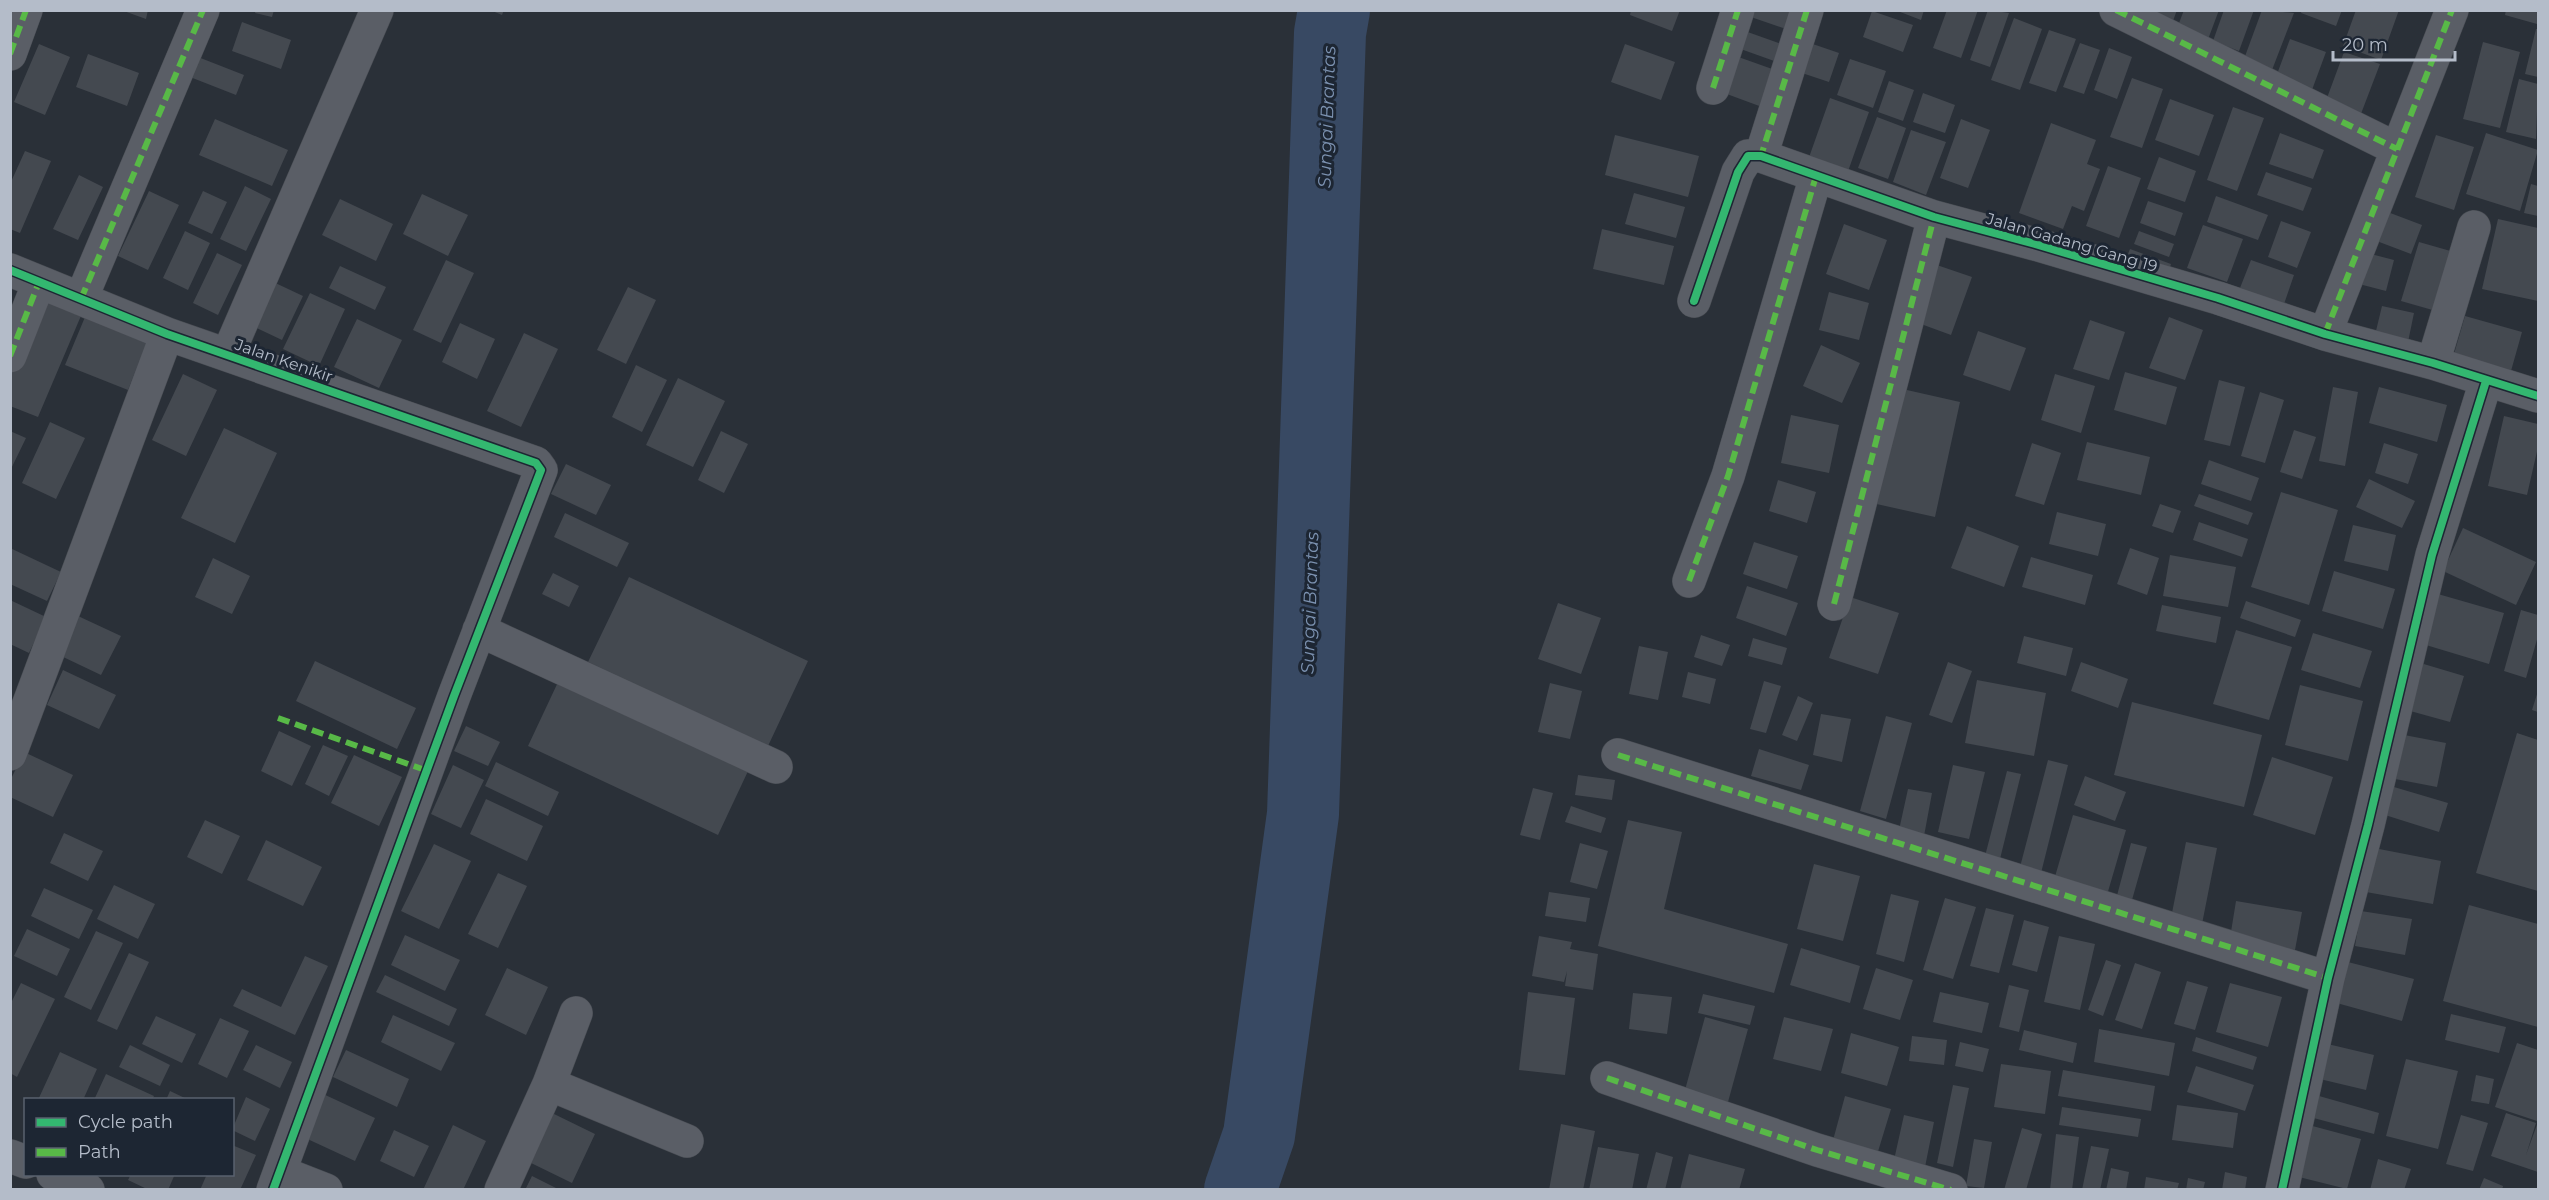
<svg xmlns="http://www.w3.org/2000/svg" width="2549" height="1200" font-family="Montserrat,sans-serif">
<rect width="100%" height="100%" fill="#2a3038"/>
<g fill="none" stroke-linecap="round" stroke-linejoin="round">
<path stroke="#384963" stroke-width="72" d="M1240 1190 1259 1135 1303 814 1330 33 1334 10"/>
</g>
<path fill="#444950" d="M121 10H148L146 19Z
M256 10H274L272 17 255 13Z
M490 10H504L502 15Z
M1631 10H1680L1672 31 1630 15Z
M1750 10H1800L1792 31 1748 16Z
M1895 10H1924L1921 20Z
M1947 10H1978L1961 58 1933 48Z
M1988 10 2009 13 1990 67 1970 60Z
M2144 10H2177L2170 29Z
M2184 10H2219L2207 42 2176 31Z
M2224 10H2254L2239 51 2213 41Z
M2262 10 2294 13 2272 70 2244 59Z
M2302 10H2342L2336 26 2301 13Z
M2356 10H2399L2381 60 2343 46Z
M2506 10H2538L2537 24 2505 15Z
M1872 11 1913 25 1903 52 1863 37Z
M2014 18 2042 29 2020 90 1991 80Z
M242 22 291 40 281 69 232 51Z
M2536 29H2538V77L2525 74Z
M1742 30 1784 45 1777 62 1735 47Z
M2049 30 2076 39 2056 92 2029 83Z
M2290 39 2326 52 2309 98 2273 85Z
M1807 42 1839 53 1829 82 1796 71Z
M2483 42 2520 52 2500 128 2463 119Z
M2080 43 2100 50 2084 94 2063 87Z
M39 44 70 57 45 115 14 102Z
M1625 44 1675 62 1661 100 1611 82Z
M2109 48 2132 57 2117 99 2094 90Z
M2344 52 2380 64 2359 119 2324 106Z
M88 54 139 73 127 106 76 87Z
M1730 54 1775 70 1762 107 1716 90Z
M198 57 244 75 236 95 190 77Z
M1850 59 1886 71 1873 108 1837 95Z
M2132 78 2163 89 2142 148 2110 137Z
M2519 79 2538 84 2536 139 2506 132Z
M1889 81 1914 90 1903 121 1878 112Z
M1923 93 1955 105 1945 133 1913 122Z
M1830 98 1869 112 1846 177 1807 163Z
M2170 99 2214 115 2199 156 2155 140Z
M2233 107 2264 118 2237 191 2207 180Z
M1877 117 1906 128 1888 179 1858 168Z
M215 119 288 150 272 186 199 155Z
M1961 119 1990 130 1968 188 1940 178Z
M2051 123 2096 140 2087 164 2100 169 2084 211 2072 206 2063 229 2019 213Z
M1911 130 1946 142 1926 195 1893 182Z
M2280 133 2324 150 2313 179 2269 164Z
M2486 133 2538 150 2520 211 2466 194Z
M1615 135 1699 156 1688 197 1605 175Z
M2436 135 2474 147 2454 210 2415 197Z
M25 151 51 161 20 233 10 229V184Z
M2159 157 2196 171 2185 202 2147 189Z
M2108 166 2141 178 2119 238 2086 226Z
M2266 172 2312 188 2303 211 2257 195Z
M79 175 103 187 78 240 53 229Z
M2531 184 2538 186V216L2524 213Z
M245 186 271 199 246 251 220 239Z
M149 191 179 205 148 270 118 256Z
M203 191 227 202 212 234 188 223Z
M1634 193 1685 207 1676 238 1625 224Z
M422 194 468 215 448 256 403 234Z
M2216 196 2268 215 2258 240 2207 222Z
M340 199 393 224 376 261 322 235Z
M2148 201 2183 213 2175 236 2140 223Z
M2385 211 2422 225 2411 254 2374 240Z
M2498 219 2538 228V301L2482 289Z
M2281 221 2311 232 2297 268 2268 257Z
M1844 224 1887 240 1869 290 1826 274Z
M2203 225 2243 239 2227 282 2187 268Z
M1602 229 1674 246 1664 285 1593 269Z
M185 231 210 243 188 290 163 278Z
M2139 231 2174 244 2169 257 2134 244Z
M2419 242 2454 252 2436 311 2401 301Z
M2130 249 2171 264 2166 279 2124 264Z
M217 253 242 265 218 315 193 303Z
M2367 253 2394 260 2386 291 2359 284Z
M446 260 474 273 441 343 413 330Z
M2251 260 2294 275 2284 304 2240 288Z
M1931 263 1972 277 1951 335 1910 320Z
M340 266 386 287 375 310 329 288Z
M269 280 303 296 282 340 248 324Z
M42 285 86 304 38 417 10 406V361Z
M628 287 656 300 626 364 597 350Z
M1829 292 1869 303 1859 340 1819 330Z
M310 293 345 309 319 366 283 349Z
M90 305 152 329 128 390 65 365Z
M2382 306 2414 313 2408 342 2375 335Z
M2465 316 2522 332 2509 378 2452 361Z
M2169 317 2203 330 2185 380 2149 368Z
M357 319 402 340 379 388 334 367Z
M2090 320 2125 332 2109 380 2073 369Z
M460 323 495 339 477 379 442 362Z
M1978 331 2026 348 2010 391 1963 375Z
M524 333 558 349 521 427 487 411Z
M1821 345 1860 363 1842 403 1803 386Z
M636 365 667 380 642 432 612 417Z
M2125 372 2177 387 2166 425 2114 410Z
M183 374 217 390 186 456 152 440Z
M2055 374 2095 386 2081 433 2041 420Z
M678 378 725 401 693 467 646 445Z
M2219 380 2245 387 2230 446 2204 440Z
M2333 387 2358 392 2345 466 2319 461Z
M2379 387 2447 405 2437 442 2369 423Z
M1898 388 1960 402 1935 517 1872 503Z
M2260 392 2284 400 2265 463 2241 456Z
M1791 415 1839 425 1829 473 1781 463Z
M2504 416 2538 424V447L2527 495 2488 486Z
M50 422 85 438 56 499 22 483Z
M224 428 277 453 235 543 181 518Z
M2294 430 2316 437 2302 479 2280 472Z
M10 431 26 438 10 471Z
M721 431 748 444 724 493 698 480Z
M2087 442 2150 457 2141 495 2077 480Z
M2032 443 2061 453 2044 505 2015 496Z
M2384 443 2418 454 2408 484 2375 473Z
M2209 460 2259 478 2251 501 2201 484Z
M566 464 611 485 596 515 551 494Z
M2369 479 2415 501 2402 528 2356 507Z
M1778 480 1816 492 1807 523 1769 511Z
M2281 492 2338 510 2309 605 2251 587Z
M2199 494 2253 513 2248 525 2194 506Z
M2160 504 2181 511 2173 533 2152 526Z
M2057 512 2106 524 2098 556 2049 544Z
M565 513 629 543 617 567 554 537Z
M2199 522 2248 539 2242 557 2193 540Z
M2353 525 2396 535 2388 571 2344 561Z
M1967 526 2019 546 2004 587 1951 568Z
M2463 528 2536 562 2516 605 2443 571Z
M1754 542 1798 556 1787 589 1743 574Z
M10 548 61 572 47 601 10 584Z
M2130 548 2159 558 2147 595 2117 584Z
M2170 555 2236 567 2228 607 2163 596Z
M2031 557 2093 575 2085 605 2022 587Z
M213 558 250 576 232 614 195 597Z
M2334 571 2395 589 2383 629 2322 611Z
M553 573 579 586 569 607 542 594Z
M629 577 808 661 768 746 588 662Z
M1747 586 1798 603 1786 636 1736 618Z
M2431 592 2504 613 2489 664 2416 642Z
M1850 597 1899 613 1878 674 1829 658Z
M10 600 46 617 29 653 10 644Z
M2246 601 2301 620 2295 637 2240 618Z
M1558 603 1601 618 1581 674 1538 659Z
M2162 605 2221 617 2216 643 2156 631Z
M2521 610 2538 615V636L2526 678 2504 671Z
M78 616 121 636 101 675 59 655Z
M2236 630 2292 647 2269 720 2213 704Z
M2313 633 2372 651 2360 688 2301 670Z
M1701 635 1730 645 1722 666 1694 657Z
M2024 636 2073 648 2066 676 2017 663Z
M1753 638 1787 648 1782 665 1748 656Z
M1639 646 1668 652 1658 700 1629 694Z
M315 661 416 708 397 749 296 701Z
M1948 662 1972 671 1952 723 1929 715Z
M2081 662 2128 679 2118 708 2071 691Z
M2417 662 2464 676 2450 722 2403 709Z
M63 670 116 695 99 729 47 705Z
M1688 672 1716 679 1710 704 1682 697Z
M559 680 749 769 718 835 528 746Z
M1977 680 2046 693 2034 756 1965 743Z
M1764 681 1781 686 1766 733 1750 729Z
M1550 683 1582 691 1570 739 1538 732Z
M2300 685 2363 701 2348 761 2285 745Z
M2538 691V712L2532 710Z
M1798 696 1813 703 1797 741 1782 735Z
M2132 702 2262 735 2244 807 2114 775Z
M1821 714 1851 719 1842 762 1813 755Z
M1886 716 1912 723 1886 819 1860 811Z
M466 726 500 742 488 766 454 751Z
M279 731 311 746 292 786 261 771Z
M2517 733 2538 740V891L2476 873Z
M2399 734 2446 743 2437 787 2390 778Z
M323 745 348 756 329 796 305 784Z
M1759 749 1809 765 1801 790 1751 776Z
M24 752 73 775 53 817 10 797V781Z
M354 755 402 777 379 826 331 803Z
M2272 757 2333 777 2315 835 2253 815Z
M2048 760 2068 765 2041 873 2020 867Z
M496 762 559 792 548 816 485 786Z
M453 765 484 780 461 828 431 814Z
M1953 765 1985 772 1969 839 1938 832Z
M2007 771 2021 774 1999 863 1984 860Z
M1578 775 1615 780 1612 800 1575 795Z
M2085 776 2126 792 2115 821 2074 805Z
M2394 787 2448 803 2439 832 2385 815Z
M1533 788 1553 793 1540 840 1520 835Z
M1908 789 1932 793 1924 836 1899 830Z
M486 799 543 826 527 861 470 834Z
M1571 806 1606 818 1601 833 1565 822Z
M2073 815 2126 830 2107 895 2054 880Z
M205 820 240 836 222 874 187 857Z
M1628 820 1682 832 1664 909 1788 944 1774 993 1598 946Z
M64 833 103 851 88 881 50 863Z
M266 840 322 867 303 906 247 880Z
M2186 842 2217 848 2202 924 2171 918Z
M1580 843 1608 851 1597 889 1570 882Z
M2131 843 2147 847 2130 907 2115 903Z
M434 844 471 861 439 929 401 911Z
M2374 848 2441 861 2433 904 2366 892Z
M1814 864 1860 876 1843 941 1797 929Z
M498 873 527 886 498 948 468 934Z
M114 885 155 904 138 939 97 919Z
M44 888 93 910 79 939 31 916Z
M1549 892 1590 898 1586 922 1545 916Z
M1891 894 1919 901 1904 962 1876 954Z
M1945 898 1976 907 1953 979 1923 970Z
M2236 901 2302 912 2295 950 2230 938Z
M2469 905 2538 924V1027L2443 1001Z
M1986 908 2014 915 1999 973 1970 966Z
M2361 911 2412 919 2405 955 2355 946Z
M2024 920 2049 927 2037 972 2012 965Z
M27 929 70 949 57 976 14 956Z
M96 931 123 943 91 1010 64 997Z
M405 935 460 960 445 991 391 965Z
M1539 936 1572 942 1570 949 1598 954 1593 990 1565 986 1567 971 1564 982 1532 976Z
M2059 936 2095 944 2080 1010 2044 1002Z
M1801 948 1860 966 1850 1003 1790 985Z
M129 953 149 962 117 1030 97 1021Z
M305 956 328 966 295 1035 233 1006 242 989 281 1007Z
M2106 960 2121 965 2103 1016 2088 1010Z
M2344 961 2414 979 2402 1021 2333 1002Z
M2135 963 2161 972 2142 1029 2115 1020Z
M507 968 548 987 526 1035 485 1015Z
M1876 968 1913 980 1900 1020 1863 1009Z
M385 975 457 1009 449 1026 376 992Z
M2187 981 2208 987 2195 1030 2174 1024Z
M21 983 55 999 17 1077 10 1073V1005Z
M2230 983 2282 997 2268 1047 2216 1032Z
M2009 985 2029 990 2019 1032 1999 1027Z
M1528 992 1575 998 1565 1075 1519 1070Z
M1940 992 1989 1003 1982 1033 1933 1022Z
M1633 993 1672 997 1667 1034 1629 1029Z
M1703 994 1755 1006 1750 1025 1698 1013Z
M2451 1014 2506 1027 2499 1053 2445 1040Z
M393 1015 455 1043 441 1071 381 1042Z
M156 1016 196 1034 182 1063 142 1044Z
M1705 1017 1748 1029 1728 1102 1685 1090Z
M1784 1017 1833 1029 1821 1071 1773 1059Z
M220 1018 249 1031 227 1078 198 1064Z
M2099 1029 2175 1043 2169 1076 2094 1062Z
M2024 1030 2077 1043 2073 1063 2019 1050Z
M1851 1033 1899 1047 1887 1086 1841 1073Z
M1912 1036 1947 1040 1944 1065 1909 1061Z
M2196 1037 2257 1057 2253 1070 2192 1051Z
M2315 1041 2374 1055 2366 1090 2307 1076Z
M1960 1042 1989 1049 1983 1072 1955 1066Z
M2517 1043 2538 1050 2537 1121 2495 1107Z
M130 1045 170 1065 160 1086 119 1067Z
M256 1045 292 1062 280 1088 243 1070Z
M346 1050 409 1079 397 1107 333 1077Z
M60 1052 97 1069 83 1100H38Z
M2406 1059 2458 1071 2438 1149 2386 1136Z
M2001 1064 2051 1071 2045 1114 1994 1107Z
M2196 1066 2254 1085 2245 1111 2187 1092Z
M2063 1070 2155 1086 2151 1111 2058 1096Z
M106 1074 154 1096 152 1100H94Z
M2476 1075 2494 1079 2489 1104 2471 1101Z
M1953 1085 1969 1088 1953 1167 1937 1163Z
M170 1091 189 1100H166Z
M321 1093 375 1118 355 1161 301 1136Z
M2312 1094 2379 1113 2374 1134 2306 1116Z
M1845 1096 1891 1109 1876 1158 1832 1144Z
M246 1097 270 1109 255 1141 232 1130Z
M2177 1105 2238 1113 2233 1148 2172 1140Z
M2062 1107 2141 1119 2138 1137 2059 1125Z
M552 1113 595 1134 572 1183 529 1162Z
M2506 1113 2536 1123 2526 1155 2538 1122V1172L2491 1156Z
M1904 1115 1934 1122 1925 1167 1894 1160Z
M2461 1115 2488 1123 2473 1171 2446 1164Z
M1561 1124 1595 1131 1583 1190H1549Z
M2305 1124 2361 1139 2347 1189 2291 1175Z
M453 1125 486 1141 463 1190H423Z
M2022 1128 2042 1134 2026 1190H2004Z
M394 1130 429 1146 414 1177 380 1161Z
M2056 1134 2079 1137 2072 1190H2050Z
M1974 1139 1992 1142 1984 1188 1966 1186Z
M232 1145 256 1155 240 1190H200L207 1174H232Z
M2091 1146 2109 1149 2100 1190H2082Z
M1598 1147 1639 1154 1632 1190H1589Z
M1656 1152 1673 1157 1665 1190H1646Z
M1689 1154 1745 1169 1739 1190H1680Z
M2378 1159 2411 1169 2404 1190H2370Z
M2111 1168 2129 1172 2126 1190H2106Z
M2225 1172 2247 1177 2245 1190H2222Z
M131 1174H175L168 1190H149L128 1180Z
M532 1176 560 1190H525Z
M2146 1177 2179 1183 2177 1190H2144Z
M2188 1178 2205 1182 2203 1190H2186Z
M2484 1178 2503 1186 2502 1190H2479Z"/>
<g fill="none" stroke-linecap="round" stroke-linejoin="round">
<defs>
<path id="street" d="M2116 10 2397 149
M10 54 26 10
M1713 88 1738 10
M1761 156 1807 10
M10 270 167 334 536 463 541 470 454 696 273 1190
M81 299 203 10
M1694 301 1738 172 1748 156H1761L1934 217 2035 244 2218 298 2325 334 2433 363 2538 396
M2325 334 2452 10
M228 354 377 10
M10 356 39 282
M2433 363 2474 227
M1689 581 1728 476 1816 176
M1834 604 1934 217
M479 630 776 767
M10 754 167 334
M1618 755 2328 978
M1607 1078 1817 1150 1951 1190
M549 1084 576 1013
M10 1156 26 1162
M280 1172 326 1190
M53 1174 88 1190
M501 1190 549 1084 687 1141
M2282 1190 2328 978 2368 825 2432 555 2486 381"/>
</defs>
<use href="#street" stroke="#484c53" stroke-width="34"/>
<use href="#street" stroke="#5a5e66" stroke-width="33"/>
<path stroke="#58b947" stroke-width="6" stroke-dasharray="12 6" stroke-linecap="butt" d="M2116 10 2397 149
M10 54 26 10
M1713 88 1738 10
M1758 156H1761L1807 10
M81 299 203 10
M2325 334 2452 10
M10 356 39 282
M1689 581 1728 476 1816 176
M1834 604 1934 217
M278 718 428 771
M1618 755 2328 978
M1607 1078 1817 1150 1951 1190"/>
<defs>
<path id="cycleway" d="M10 270 167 334 536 463 541 470 454 696 273 1190
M1694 301 1738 172 1748 156H1761L1934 217 2035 244 2218 298 2325 334 2433 363 2538 396
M2282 1190 2328 978 2368 825 2432 555 2486 381"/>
</defs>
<use href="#cycleway" stroke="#1d2633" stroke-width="11"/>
<use href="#cycleway" stroke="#33b770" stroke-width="8"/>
</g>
<g text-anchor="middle" stroke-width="6" stroke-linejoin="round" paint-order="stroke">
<g font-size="16" fill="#b4bcc9" stroke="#1d2633">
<text transform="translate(2072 242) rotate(16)" y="6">Jalan Gadang Gang 19</text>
<text transform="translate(284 360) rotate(19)" y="6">Jalan Kenikir</text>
</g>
<g font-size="18" font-style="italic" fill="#7c92b1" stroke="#1d2633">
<text transform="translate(1327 117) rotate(-88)" y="6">Sungai Brantas</text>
<text transform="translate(1310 603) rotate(-88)" y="6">Sungai Brantas</text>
</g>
</g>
<rect width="2549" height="1200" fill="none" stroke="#b4bcc9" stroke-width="24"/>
<rect x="24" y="1098" width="210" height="78" fill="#1d2633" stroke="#59626f" stroke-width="1.5"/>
<rect x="36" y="1118" width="30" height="9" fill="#33b770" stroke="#59626f" stroke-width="1.5"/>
<text x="78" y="1128" font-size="18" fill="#b4bcc9">Cycle path</text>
<rect x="36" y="1148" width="30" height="9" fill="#58b947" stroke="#59626f" stroke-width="1.5"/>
<text x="78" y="1158" font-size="18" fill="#b4bcc9">Path</text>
<path d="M2333 51v9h122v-9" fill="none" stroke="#b4bcc9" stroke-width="3"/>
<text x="2342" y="51" font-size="18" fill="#b4bcc9" stroke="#1d2633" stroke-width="4.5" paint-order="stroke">20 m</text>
</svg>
